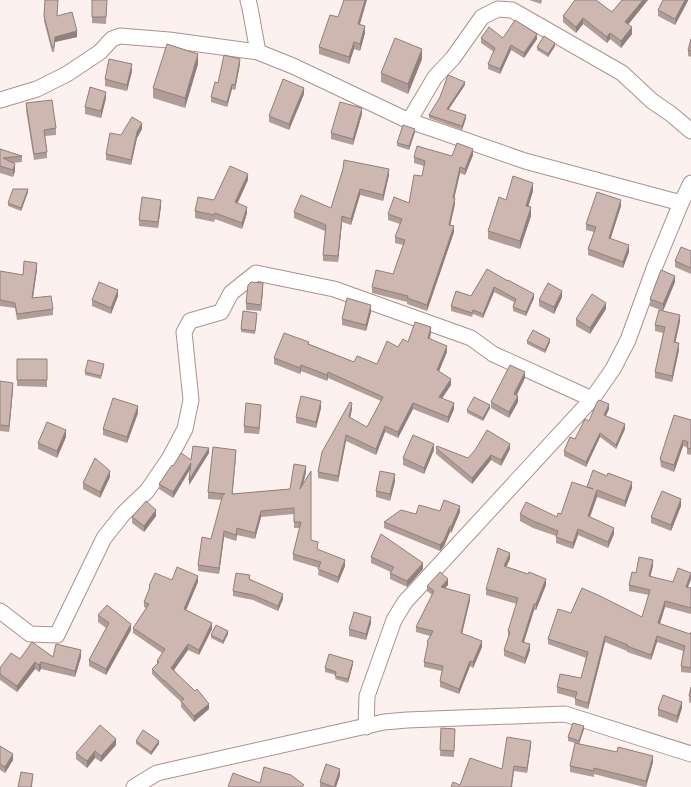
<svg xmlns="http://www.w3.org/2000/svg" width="691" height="787" font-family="'Exo 2',sans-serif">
<rect width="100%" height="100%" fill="#fcf1ef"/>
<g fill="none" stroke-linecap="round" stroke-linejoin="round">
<defs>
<path id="minor" d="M248 0 250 8 258 52
M0 100 37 89 67 74 100 52 112 39 120 36 169 40 258 52 293 66 409 121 436 130 525 161 681 203
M409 121 435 77 453 58 482 17 498 9 512 10 622 73 652 101 671 114 691 131
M0 611 30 634 57 635 104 538 123 514 147 491 169 459 185 429 191 400 184 332 190 321 221 312 231 293 256 273 334 289 471 338 493 354 592 399
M366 727 367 696 394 620 405 602 592 399 613 369 628 340 655 266 681 203 691 183
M134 787 157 773 384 722 407 720 565 714 691 754"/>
</defs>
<use href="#minor" stroke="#aa928e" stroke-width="17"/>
<use href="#minor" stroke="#fff" stroke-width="15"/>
</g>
<path fill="#b19d98" d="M45 0H58L57 16 77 37 55 42 54 52H52L44 21Z
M92 0H107L106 24 92 23Z
M529 0H542L541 4Z
M622 0H648L628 25 632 34 621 48 610 39 607 43 583 24 576 33 563 22V16L612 12Z
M688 0 675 25 658 16V10Z
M338 17 360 25 365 33 360 51 354 49 349 64 319 54V47Z
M481 38H503L537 39 524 58 511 50 500 74 488 69V64L494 52 481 43Z
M691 39V57L688 56V50Z
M555 46 548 57 537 50V47Z
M422 59 408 94 381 82V73Z
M198 64 185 108 153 98V88Z
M240 64 235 90 232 89 227 107 211 102V97L218 83Z
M132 71 127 91 105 86V79Z
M465 85 448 109 466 118 462 130 429 118V115Z
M304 94 289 130 269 122V116Z
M106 98 101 118 85 114V107Z
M26 103 56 128V135L45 136 47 152V158L34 160 26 110Z
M362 114 353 145 331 139V133Z
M142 129 137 138 131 165 106 160V154L121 135Z
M415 132 409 150 397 146V143Z
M0 149 22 156V162L13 163 15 171 13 177 0 173Z
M473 155 465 175 460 173 454 198 455 204 450 225 454 232 427 311 407 304V302L372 293V287L393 274 403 245 395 243V237L400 224 388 220V214L409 203 422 176 424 166 414 163V157Z
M343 169 389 175 383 201 360 195 351 225 342 222 338 262 323 261V255L325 231 294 218V212L331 208Z
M248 180 237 203 247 213 242 229 215 219 214 222 195 218V211Z
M533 191 528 207 531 216 520 249 488 239V231Z
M28 192 21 211 8 206V203Z
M161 206 158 228 139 226V220Z
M621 206 610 239 629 252 623 268 588 255V249L594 232 586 230V224Z
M691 251V274L675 267V261Z
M37 269 33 298 53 309V315L17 320 15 308 0 306V271L23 275Z
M487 269 534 298 526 316 513 311V307L514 302 494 292 483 318 473 314 472 317 451 311V306L471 296Z
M675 282 663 311 650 306V299Z
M263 289 261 311 246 310V303Z
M118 296 111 314 92 306V300Z
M562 297 554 314 539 306V300Z
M606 309 590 334 576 326V319Z
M371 312 366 331 342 325V319Z
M257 316 255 334 241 332V329Z
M680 321 675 343 679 350 672 382 655 378V372L663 333 655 331V325Z
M431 333 430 338 447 352 439 371 451 385 442 398 454 409 448 423 413 409 398 438 385 432 376 455 346 441 338 482 318 478V472L352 409 350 418 367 427 381 401 328 378 327 381 301 371 300 374 274 364V358L309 344 354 362 377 364 398 347Z
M527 341 550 342 545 353 527 344Z
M17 359H47V387L17 386Z
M104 367 101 379 85 375V372Z
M525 378 517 395 518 402 509 418 491 408V402Z
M0 381 13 389 9 432 0 431Z
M321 408 316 428 296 423V417Z
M490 408 483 421 467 413V410Z
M609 409 606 416 625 429 616 449 600 437 586 467 564 456V451L575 439 589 421Z
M261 411 259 434 244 433V426Z
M138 413 127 443 103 435V429Z
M691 420V455L687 454V447L683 446 674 472 661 467 660 459Z
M66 437 57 458 38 449V443Z
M436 448 468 458 510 449 501 466 491 460 472 484 436 454Z
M434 450 424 474 403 465V458Z
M209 453 189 485 190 469 173 498 159 489V484L173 466Z
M236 456 232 494 290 489 306 472 303 485 311 540 318 549V550L345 566 338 583 318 575 319 568 293 560V554L300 528H294V514L261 517 255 539 237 535 236 541 224 537 219 574 198 571V565L211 539 222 500 208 499V492Z
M110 477 100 498 83 489V483Z
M395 481 390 501 376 497V491Z
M587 487 632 488 625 507 597 497 590 517 614 534 608 548 578 535 573 549 556 543V536L533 528 520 521V514L557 517Z
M681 506 671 531 651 523V517Z
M440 511 460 512 451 533 450 532 444 546 440 551 384 528V522L416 514Z
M156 516 144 532 132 523V517Z
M371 557 423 569 407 587 390 579V573L391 572 371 563Z
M510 559 506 567 546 585 536 610H534L524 642 530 650 525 664 504 656V650L509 637H508V631L517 604 486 595V589Z
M653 566 650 577 673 582 691 579 688 587 691 588V614L665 607 660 624 690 634 691 632V673L681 672V666L683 651 657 642 651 660 627 652V651L605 642 588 709 575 705V698L557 693V687L581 678 586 658 548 644V639L571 613 642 617 649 595 629 591V585L636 573Z
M250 579 283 599 278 611 253 600 233 596V591Z
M172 580 198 582 186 610 212 629 199 655 188 650 174 670 209 709 194 722 181 707V702L164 686 152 674V669L157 664V661L162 653 133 633V628L146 608 144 607V602L149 590V586Z
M448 585 445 588 470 600 462 633 482 647 473 668 470 666 459 694 440 687V681L442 671 424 667V662L427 648V642L430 636 416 632V627L432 595 427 591V586Z
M98 615 131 630 106 675 89 666V660L106 628 98 622Z
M371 623 366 640 349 636V629Z
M228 634 223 644 211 638V635Z
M53 657H81L75 677 41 669 39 672 35 669 17 692 0 680V668L20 659Z
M353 664 348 683 335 679 336 675 325 672V668Z
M691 687V703L689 702V696Z
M682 708 677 723 658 716V709Z
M441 728 455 729 454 757 440 756Z
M584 729 579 744 653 762 646 787H644L594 774V777L570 772V766L575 743 568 741V737Z
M136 741 159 744 151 755 136 744Z
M116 745 101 762 95 758 87 768 76 759V753Z
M531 745 527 773 514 771 460 785 502 769Z
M0 746 13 760 5 773 0 770Z
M340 775 336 787H320V782Z"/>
<path fill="#907f7c" d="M365 0H367L358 31V24Z
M643 0H648L625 28V22Z
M685 0H688V1L675 25V19Z
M583 18V24L576 33V27Z
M365 26V33L360 51V44Z
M632 27V34L621 48V41Z
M77 31V37L55 42 54 52 55 37Z
M610 33V39L607 43V37Z
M537 34V39L524 58V53Z
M354 42V49L349 64V57Z
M555 43V46L548 57V54Z
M511 45V50L500 74V69Z
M422 49V59L408 94V84Z
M198 54V64L185 108V98Z
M240 59V64L235 90V85Z
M132 64V71L127 91V85Z
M465 82V85L447 112V109Z
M232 84V89L227 107V102Z
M304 88V94L289 130V124Z
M106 92V98L101 118V111Z
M362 108V114L353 145V139Z
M466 115V118L462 130V126Z
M142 123V129L137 138 131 165V160L137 132Z
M415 129V132L409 150V146Z
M473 149V155L465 175V169Z
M15 164V171L13 177V170Z
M460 167V173L453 204V198Z
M389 169V175L383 201V195Z
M248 174V180L235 209V202Z
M533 183V191L526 214V206Z
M28 189V192L21 211V208Z
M360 189V195L351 225V219Z
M455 198V204L449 231V225Z
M161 200V206L158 228V222Z
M621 200V206L609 244V238Z
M247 207V213L242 229V223Z
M531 207V216L520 249V241Z
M342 216V222L338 262V256Z
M454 226V232L427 311V305Z
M629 245V252L623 268V262Z
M37 263V269L32 304V298Z
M675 276V282L663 311V304Z
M263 283V289L261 311V305Z
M494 287V292L483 318V314Z
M118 290V296L111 314V308Z
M562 291V297L554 314V307Z
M534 294V298L526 316V312Z
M606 303V309L590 334V328Z
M371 305V312L366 331V325Z
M680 315V321L674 349V342Z
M431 327V333L428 344V338Z
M550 339V342L545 353V350Z
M679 343V350L672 382V376Z
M447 346V352L437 376V370Z
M301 365V371L300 374V368Z
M328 372V378L327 381V375Z
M525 372V378L514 400V394Z
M451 379V385L439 403V397Z
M13 383V389L9 432V426Z
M518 396V402L509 418V412Z
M321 401V408L316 428V422Z
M352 403V409L349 423V417Z
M413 403V409L398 438V432Z
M454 403V409L448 423V417Z
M609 404V409L604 420V415Z
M261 405V411L259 434V428Z
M490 405V408L483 421V418Z
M138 406V413L127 443V437Z
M625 424V429L616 449V445Z
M385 426V432L376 455V449Z
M66 430V437L57 458V451Z
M600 433V437L586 467V462Z
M346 435V441L338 482V476Z
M683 440V446L674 472V465Z
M434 444V450L424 474V468Z
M510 444V449L501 466V460Z
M209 448V453L189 485V480Z
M236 450V456L232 500V494Z
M491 455V460L472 484V478Z
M191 463V468L173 498V492Z
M306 466V472L300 496V489Z
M110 471V477L100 498V492Z
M395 474V481L390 501V494Z
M632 482V488L625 507V501Z
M597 490V497L588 522V516Z
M681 499V506L671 531V525Z
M460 506V512L451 533V527Z
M156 510V516L144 532V526Z
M261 511V517L255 539V533Z
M450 526V532L444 546 440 551V545Z
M237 528V535L236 541V535Z
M614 528V534L608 548V542Z
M578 529V535L573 549V543Z
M224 531V537L219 574V568Z
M510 553V559L504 572V566Z
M345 560V566L338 583V577Z
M653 560V566L649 582V576Z
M423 563V569L407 587V581Z
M691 573V579L686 592V587Z
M198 576V582L184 615V609Z
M448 579V585L441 593V587Z
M546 579V585L536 610V604Z
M283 594V599L278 611V606Z
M470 595V600L461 638V633Z
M665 601V607L658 629V623Z
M534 604V610L522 648V642Z
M371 617V623L366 640V634Z
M212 623V629L199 655V650Z
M131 624V630L106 675V669Z
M228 631V634L223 644V641Z
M605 636V642L588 709V703Z
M657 636V642L651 660V655Z
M482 641V647L473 668V662Z
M188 644V650L171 674V668Z
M530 644V650L525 664V658Z
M81 650V657L75 677V671Z
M353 661V664L348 683V679Z
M470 661V666L459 694V689Z
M35 662V669L17 692V686Z
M41 662V669L39 672V665Z
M682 702V708L677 723V716Z
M209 704V709L194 722V716Z
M584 726V729L579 744V741Z
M116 739V745L101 762V756Z
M159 741V744L151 755V752Z
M531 741V745L527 773V768Z
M95 751V758L87 768V761Z
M13 754V760L5 773V767Z
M653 756V762L646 787V781Z
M514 766V771L512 787H511Z
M340 769V775L336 787H334Z
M33 774 32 787H31Z"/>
<path fill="#ceb6b1" stroke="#907f7c" d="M45 0H58L57 16 72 12 77 31 55 37 54 47H52L44 16Z
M92 0H107L106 17H92Z
M344 0H365L358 24 365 26 360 44 354 42 349 57 319 47 330 15 338 17Z
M575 0H596L612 12 622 0H643L625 22 632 27 621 41 610 33 607 37 583 18 576 27 563 16Z
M663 0H685L675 19 658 10Z
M515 20 537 34 524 53 511 45 500 69 488 64 495 48 481 38 489 27 503 38Z
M544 36 555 43 548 54 537 47Z
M395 38 422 49 408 84 381 73Z
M691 39V51L688 50Z
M167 44 198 54 185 98 153 88Z
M224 55 240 59 235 85 232 84 227 102 211 97 215 82 218 83Z
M109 59 132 64 127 85 105 79Z
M448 75 465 82 447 109 466 115 462 126 429 115 440 97Z
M283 79 304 88 289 124 269 116Z
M90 87 106 92 101 111 85 107Z
M52 100 56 128 44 130 47 152 34 154 26 103Z
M340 102 362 108 353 139 331 133Z
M132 117 142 123 137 132 131 160 106 154 110 133 121 135Z
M403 125 415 129 409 146 397 143Z
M457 143 473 149 465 169 460 167 453 198H455L449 225 454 226 427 305 407 298 408 296 372 287 376 270 393 274 405 240 395 237 402 219 388 214 394 197 409 203 414 175 422 176 425 161 414 157 417 146 452 156Z
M0 149 22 156 3 158 15 164 13 170 0 166Z
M344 160 389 169 383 195 360 189 351 219 342 216 338 256 323 255 326 225 294 212 301 195 331 208 343 169Z
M230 166 248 174 235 202 247 207 242 223 215 213 214 215 195 211 198 197 214 200Z
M513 176 533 183 526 206 531 207 520 241 488 231 499 197 506 200Z
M13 189H28L21 208 8 203Z
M597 192 621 200 609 238 629 245 623 262 588 249 596 227 586 224Z
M142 197 161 200 158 222 139 220Z
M681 247 691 251V268L675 261Z
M24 261 37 263 32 298 51 296 53 309 17 314 15 303 0 300V271L23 275Z
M487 269 508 281V280L534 294 526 312 513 307 516 299 494 287 483 314 473 310 472 313 451 306 456 291 471 296Z
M661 270 675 276 663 304 650 299Z
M99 282 118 290 111 308 92 300Z
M251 282 263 283 261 305 246 303 248 285Z
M548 283 562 291 554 307 539 300Z
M592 294 606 303 590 328 576 319Z
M347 298 371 305 366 325 342 319Z
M659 310 680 315 674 342 679 343 672 376 655 372 665 327 655 325Z
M243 311 257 313 255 331 241 329Z
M415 322 431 327 428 338 447 346 437 370 451 379 439 397 454 403 448 417 413 403 398 432 385 426 376 449 346 435 338 476 318 472 322 452 350 402 352 403 349 417 367 427 383 397 328 372 327 375 301 365 300 368 274 358 284 333 309 342 308 344 354 362 357 356 377 364 387 341 398 347 403 339 408 342Z
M533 330 550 339 545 350 527 341Z
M17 359H47V380H17Z
M88 360 104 364 101 376 85 372Z
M510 365 525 372 514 394 518 396 509 412 491 402Z
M0 381 13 383 9 426 0 425Z
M301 396 321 401 316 422 296 417Z
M474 397 490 405 483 418 467 410Z
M113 398 138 406 127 437 103 429Z
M599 400 609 404 604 415 625 424 616 445 600 433 586 462 564 451 570 437 575 439 585 419 589 421 597 402Z
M246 403 261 405 259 428 244 426Z
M674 415 691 420V449L687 448 688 442 683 440 674 465 661 461V459H660Z
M47 422 66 430 57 451 38 443Z
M487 430 510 444 501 460 491 455 472 478 436 448 437 446 468 458 475 450Z
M413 435 434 444 424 468 403 458Z
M193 446 209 448 189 480 191 463 173 492 159 484 172 465 173 466 181 453 191 460Z
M213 447 236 450 232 494 290 489 294 464 306 466 300 489 311 471V540L318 542 317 549 345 560 338 577 318 569 321 562 293 554 301 522H294V508L261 511 255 533 237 528 236 535 224 531 219 568 198 565 202 537 211 539 223 494H225L208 492Z
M95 458 110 471 100 492 83 483Z
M593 470 607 476 608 473 632 482 625 501 597 490 588 516 614 528 608 542 578 529 573 543 556 537 558 531 533 521 520 514 526 502 557 517 558 513 561 514 572 482 593 489 587 487Z
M380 471 395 474 390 494 376 491Z
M662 491 681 499 671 525 651 517Z
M444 500 460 506 451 527 450 526 444 540 440 545 384 522 401 510 416 514 419 505 440 511Z
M146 501 156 510 144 526 132 517Z
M381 534 423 563 407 581 390 573 394 567 371 557Z
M498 548 510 553 504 566 528 574 529 572 546 579 536 604H534L522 642 530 644 525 658 504 650 510 632 508 631 518 598 486 589Z
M639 557 653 560 649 576 673 582 678 568 691 573 686 587 691 588V608L665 601 658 623 690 634 691 632V668L681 666 684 650 685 646 657 636 651 655 627 646 628 645 605 636 588 703 575 699 577 692 557 687 560 674 581 678 588 652 548 639 558 609 571 613 582 588 600 596 642 617 650 590 629 585 632 572 636 573Z
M177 567 198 576 184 609 212 623 199 650 188 644 171 668 195 691 197 689 209 704 194 716 181 701 184 699 164 680V681L152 669 159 662 157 661 165 649 133 628 149 604 144 602 150 587 149 586 155 573 172 580Z
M440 572 448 579 441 587 470 595 461 633 482 641 473 662 470 661 459 689 440 681 443 666 424 662 428 643 427 642 433 631 416 627 434 591 427 586Z
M236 573 250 575 249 579 283 594 278 606 253 595 233 591Z
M107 605 131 624 106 669 89 660 109 623 98 615Z
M354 612 371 617 366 634 349 629Z
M216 625 228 631 223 641 211 635Z
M32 642 53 657 56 644 81 650 75 671 41 662 39 665 35 662 17 686 0 674V668L11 653 20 659Z
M329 654 353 661 348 679 335 676 336 672 325 668Z
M691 687V697L689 696Z
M663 695 682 702 677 716 658 709Z
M573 723 584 726 579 741 568 737Z
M100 725 116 739 101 756 95 751 87 761 76 753Z
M441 728 455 729 454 751 440 750Z
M143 730 159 741 151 752 136 741Z
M507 737 531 741 527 768 514 766 511 787H451L453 782 460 785 470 758 502 769Z
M575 743 617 752 618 747 653 756 646 781 594 768V771L570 766Z
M0 746 13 754 5 767 0 764Z
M326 764 340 769 334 787 320 782Z
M264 767 291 775 304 785 302 787H228L233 773 260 783Z
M21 772 33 774 31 787H18Z"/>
</svg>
